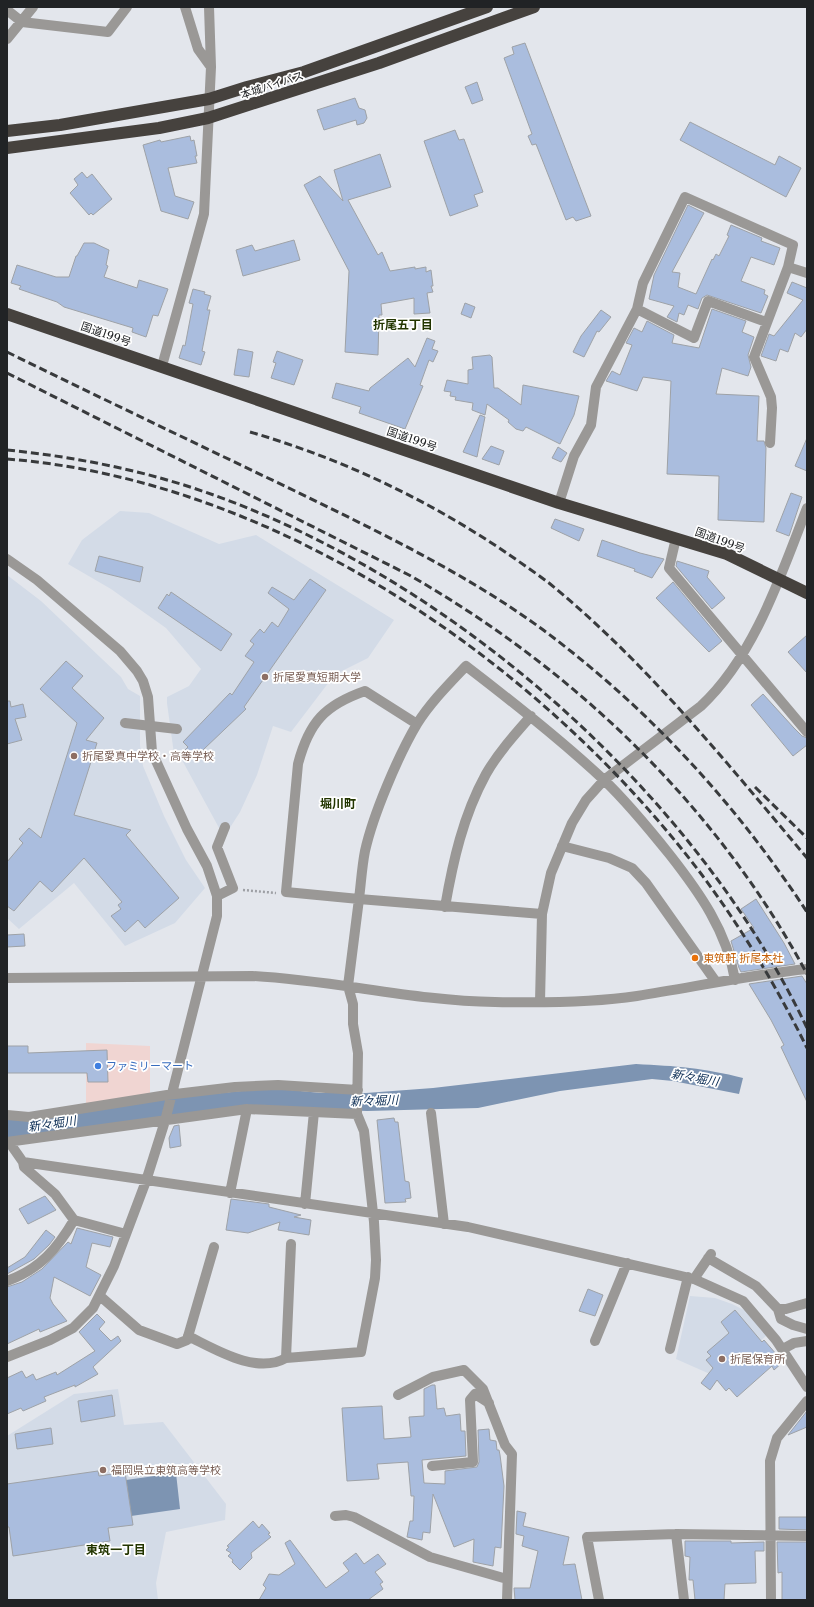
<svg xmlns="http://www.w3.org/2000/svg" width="814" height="1607" font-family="'Libre Baskerville','Noto Sans JP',serif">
<rect width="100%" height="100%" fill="#e3e6ec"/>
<path fill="#f0d5d2" d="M86 1043 150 1046V1095L86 1104Z"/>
<path fill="#d3dbe7" d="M120 511 149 513 219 544 256 535 394 620 368 658 340 672 329 682 291 732 273 726 257 775 240 812 224 837 182 760 175 761 167 703V697L189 686 201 669 166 628 111 589 68 564 82 540Z
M7 575 41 601 121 677 128 689 140 696V745L143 766 164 816 186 860 205 888 175 923 125 946 74 883 19 929 7 918Z
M690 1296 715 1298 732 1304 746 1311 767 1335 719 1378 676 1359Z
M118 1389 124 1425 163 1422 226 1504 225 1520 166 1532 156 1583 158 1600H7V1436L74 1394Z"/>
<path fill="#7d94b2" d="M636 1064C676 1066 704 1068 743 1078L739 1094 673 1081 652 1079 560 1091 478 1108 367 1111 287 1108 7 1138V1119L152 1100 270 1088 321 1093H366L433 1088Z
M176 1473 180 1509 131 1516 126 1480Z"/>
<path fill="#aabdde" stroke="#9ea2a7" d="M525 43 591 216 576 221 573 217 566 220 536 144 532 145 528 136 532 134 504 58 514 54 512 47Z
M477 82 483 100 472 104 465 87Z
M355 98 359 108 365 110 367 118 364 123 357 125 356 120 324 130 317 110Z
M690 122 775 165 779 156 801 168 786 197 680 140Z
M455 130 459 140 464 139 483 192 474 195 478 206 450 216 424 141Z
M190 136 191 141 194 140 197 156H195L197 163 168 168 175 196 194 202 188 219 161 211 143 145 160 140 161 142Z
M380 154 391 187 348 200 378 255 382 252 390 271 415 267V269L426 267V272L431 270 433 286H431L433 292 427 293 430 313 414 314V298L381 304 382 315H379L378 355 345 352 349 271 304 185 320 176 343 201 334 170Z
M82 172 87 178 92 174 112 199 93 215 91 213 89 215 70 193 78 185 74 179Z
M688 205 704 213 672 272 680 273 678 287 696 294 712 259 713 260 716 254 719 256 729 236 727 235 731 225 762 238 761 241 780 248 774 265 751 257 741 281 765 290 764 294 768 296 761 313 707 295 702 298 698 309 688 305 684 315 679 313 677 322 667 317 674 306 649 299 654 275Z
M294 240 300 260 243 276 236 250 252 245 255 251Z
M84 243H94L109 250 106 265 108 266 104 277 137 288 139 280 168 289 158 316 153 315 146 337 132 332 133 328 64 307 57 302 19 289 21 286 11 283 17 265 56 277H69L76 256H77Z
M792 282 807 288V329L801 337 795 333 788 352 780 349 776 361 761 356 769 334 774 336 803 300 787 293Z
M193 289 205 292 204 294 211 296 207 310H210L202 351 205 352 201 365 179 358 183 345 185 346 193 304 189 303Z
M465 303 475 307 471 318 461 314Z
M712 309 746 321 742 332 754 337 748 355 751 367 748 376 722 368 716 394 759 396 757 441H764L766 448 764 522 718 520 719 476 667 474 671 381 643 377 637 391 606 381 612 371 620 375 632 345 626 343 634 328 642 332 647 321 674 335 672 343 699 348Z
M601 310 611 317 599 332 597 331 584 357 573 352 581 336Z
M427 338 435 341 432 349 438 351 433 362 429 360 420 385 423 386 405 429 359 413 361 407 332 398 336 383 369 391 370 388 408 358 415 367Z
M238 349 253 352 249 377 234 375Z
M277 351 303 360 294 385 271 378 276 363 273 362Z
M490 355 492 357 494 388H498L521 405 523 385 579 396 574 415 560 444 526 427 523 431 516 429 508 422 509 420 487 404 485 415 472 410 473 403 455 400 456 397 450 396 451 392 444 391 447 380 468 384V370L473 369 472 357Z
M480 415 485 417 477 457 463 452Z
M807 438V471L795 466Z
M491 446 504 451 499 465 482 459Z
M558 447 567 453 561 462 552 458Z
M791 493 802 497 789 536 776 531Z
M555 519 584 529 579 541 551 528Z
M602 540 640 553 664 559 652 578 634 571 635 569 597 556Z
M99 556 143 567 140 582 95 571Z
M677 561 709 571 707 577 725 598 712 609 676 566Z
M310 579 326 590 244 707 246 709 204 749 195 760 184 751 188 747 183 742 230 693 232 695 254 662 245 656 254 644 250 641 260 629 264 633 272 622 278 627 289 609 268 593 272 587 294 600Z
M673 582 722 641 709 652 656 598Z
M171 592 232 634 221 651 158 608 167 594 169 596Z
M807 635V673L788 652Z
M66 661 83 676 72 688 104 718 86 740 97 743 74 815 131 830 126 835 179 898 145 928 138 920 125 932 111 916 121 909 118 905 122 902 84 858 52 892 40 881 14 911 7 906V862L23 843 19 839 29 828 41 838 77 723 40 689Z
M763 694 794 728 802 736 807 738V745L793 756 751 705Z
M7 701H10L11 707 23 704 26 717 15 719 22 740 7 744Z
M756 899 784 943 795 964 741 972 739 968 731 941 754 928 741 909Z
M24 934 25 946 7 947V935Z
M802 976 807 984V1102L781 1047 784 1045 771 1020 749 984Z
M7 1046H28V1053L107 1050 108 1082H88L87 1073H7Z
M394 1118 395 1122H398L405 1181 409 1182 411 1198 405 1199 406 1202 385 1203 377 1120Z
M179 1125 181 1146 170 1148 169 1138 174 1126Z
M45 1196 56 1210 28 1224 19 1209Z
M231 1199 269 1204V1207L301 1215 294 1217 311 1220 309 1235 278 1230 280 1222 248 1233 226 1230Z
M77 1228 113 1237 110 1247 92 1243 86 1267 101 1275 90 1296 54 1277 50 1298 53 1304 67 1321 40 1332 39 1329 7 1344V1287L22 1282 42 1269 68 1242 71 1244Z
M46 1230 55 1237 49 1245 34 1259 7 1274V1268L25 1257Z
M588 1289 603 1295 595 1316 579 1311Z
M735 1310 762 1342 764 1340 783 1362 774 1370 772 1366 737 1397 729 1388 726 1391 717 1380 710 1390 701 1383 713 1368 706 1360 711 1356 707 1352 729 1333 721 1322Z
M97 1314 105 1322 99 1329 111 1341 118 1336 121 1341 93 1367 98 1374 75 1387V1385L44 1397 46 1401 23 1411 21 1408 7 1414V1378L22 1371 26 1378 33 1374 36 1380 56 1372 57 1375 95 1351 79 1332Z
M432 1385H435L437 1409 444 1408 446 1416 460 1414 461 1431H465L466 1456 422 1460 424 1483 445 1484V1471L477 1467 479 1462 478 1430 489 1429 490 1440 496 1441 497 1450H499L500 1455 504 1486 501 1548 495 1547 493 1566 473 1562 474 1539 454 1547 433 1494 430 1533 423 1532 422 1540 407 1537 410 1521H413L414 1496H411L408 1462 377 1464 379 1479 347 1481 342 1408 382 1406 384 1439 411 1437 409 1417 424 1416V1389Z
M112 1395 115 1416 81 1422 78 1401Z
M807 1411V1427L788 1435Z
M51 1428 53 1444 17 1449 15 1434Z
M98 1471 99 1476 125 1472 133 1525 108 1528 110 1541 13 1556 9 1527H7V1484Z
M517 1511 526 1513 523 1526 569 1537 563 1565 575 1564 582 1600H515L514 1588H530L538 1551 522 1546 524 1536 516 1534Z
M779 1517H807V1530L779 1529Z
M253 1521 259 1528 262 1524 270 1533 268 1534 271 1537 251 1553 252 1558 240 1570 232 1562 233 1560 228 1556 231 1553 226 1550 229 1547 227 1546Z
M290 1540 326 1588 349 1571 343 1563 356 1553 364 1564 378 1554 386 1564 375 1572 383 1582 380 1584 383 1589 368 1600H259L266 1588 263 1585 269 1574 279 1575 295 1564 285 1543Z
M685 1541H731V1543L764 1542V1551H755L756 1583 725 1584 724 1600H695L693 1580H689L690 1557 685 1556Z
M777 1542H807V1600H782V1572L778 1573Z"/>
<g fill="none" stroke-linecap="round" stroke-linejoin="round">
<path stroke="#9ea0a5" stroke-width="2.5" stroke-dasharray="2 2" stroke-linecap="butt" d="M243 890 276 893"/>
<path stroke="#9a9896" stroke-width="10" d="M185 7 198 49 211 67
M7 10 22 22 108 32 127 7
M7 39 33 7
M788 267 807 273
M637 309 694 338 708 301 766 322
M162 366 204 214 211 67 209 7
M559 503 574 456 591 425 596 387 637 309 643 283 685 197 793 245 788 267 754 357 771 397 772 408 770 443
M676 538 669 568 807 732
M7 559 37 580 120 651 137 671 143 681 148 697 152 752 187 829 207 866 217 896V916L165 1121 146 1181 114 1266 93 1308 73 1328 50 1340 7 1357
M417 724 365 691C325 705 309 722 298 764L286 892 359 899C361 883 362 866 365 851 373 815 398 756 417 724 430 703 449 684 466 666 513 702 560 739 604 780 627 802 650 830 670 855 699 892 727 931 735 980
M562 846 609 858 632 868 646 883 716 982
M217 896 233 888 217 847 225 827
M445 907C453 861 463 816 486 774 498 753 515 734 531 716
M7 978 252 976C333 980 414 1001 495 1002 542 1003 590 1003 637 996 694 987 750 975 807 969
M540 1002 542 914 551 873 572 823 586 800 604 780 701 706C754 657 781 575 807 508
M431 1113 444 1224
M7 1115 29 1117 167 1095 235 1087 278 1085 358 1090
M7 1142 247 1109 357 1114
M9 1142 23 1162 24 1167 55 1194 74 1220 126 1234
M23 1162 468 1227 694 1279 743 1301 776 1340 807 1387
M230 1193 247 1109
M305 1204 314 1112
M708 1258 756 1286 778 1309 781 1319 793 1325 807 1329
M694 1279 711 1254
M7 1281C40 1269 57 1249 74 1220
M100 1296 139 1330 177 1344 187 1340 214 1247
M778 1309H786L807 1303
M188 1336C215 1349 256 1375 286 1358L291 1244
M595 1341 627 1263
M670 1349 688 1277
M783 1349 794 1343 807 1341
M286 1358 361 1352 375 1278 376 1260 374 1222 364 1131 357 1114 358 1053 353 1024V1004L348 986 359 899 542 914
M398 1395 433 1377 464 1370 483 1389 505 1445 512 1454 507 1600
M432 1466 473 1462 470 1400 475 1394 489 1403
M335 1516 346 1515 354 1517 430 1557 507 1579
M676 1534 684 1600
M599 1600 587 1537 676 1534 807 1536
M771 1600 770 1461 777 1438 807 1401"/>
<path stroke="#46423e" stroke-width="12" d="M7 131 60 125 209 99 247 87 304 72 487 7
M7 148 159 128 208 118 379 63 534 7
M7 314 559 503 727 554 807 593"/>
<path stroke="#383a3c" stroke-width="3" stroke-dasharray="8 4" stroke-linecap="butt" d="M7 352C103 399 199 445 295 491 381 533 469 575 546 632 650 710 736 804 807 912
M7 373 409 575C574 669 717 806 807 974
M250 432C343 459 431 501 511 556 524 565 537 574 549 583 647 663 726 762 807 858
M7 450C67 456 126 467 184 485 439 566 692 786 807 1028
M7 459C276 480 542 663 702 875 742 929 777 987 807 1048
M755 787 807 838"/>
<path stroke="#9a9896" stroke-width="10" d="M125 723 177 729"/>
</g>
<g fill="#8d6e63" stroke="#fff" stroke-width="1.5">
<circle cx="265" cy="677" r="4"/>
<circle cx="74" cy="756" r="4"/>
<circle cx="722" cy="1359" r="4"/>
<circle cx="103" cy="1470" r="4"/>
</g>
<circle fill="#e8710a" stroke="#fff" stroke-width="1.5" cx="695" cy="958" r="4"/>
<circle fill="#3f7fe0" stroke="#fff" stroke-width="1.5" cx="98" cy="1066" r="4"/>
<g text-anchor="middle" stroke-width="3.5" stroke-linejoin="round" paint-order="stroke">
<g font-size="11" fill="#212325" stroke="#fff">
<text transform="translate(272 85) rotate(-18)" y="4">本城バイパス</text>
<text transform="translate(106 334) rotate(19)" y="4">国道199号</text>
<text transform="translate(412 439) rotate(19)" y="4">国道199号</text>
<text transform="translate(720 540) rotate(20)" y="4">国道199号</text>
</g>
<g font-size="11" fill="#785e54" stroke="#fff" text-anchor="start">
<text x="273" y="681">折尾愛真短期大学</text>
<text x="82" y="760">折尾愛真中学校・高等学校</text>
<text x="730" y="1363">折尾保育所</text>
<text x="111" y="1474">福岡県立東筑高等学校</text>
</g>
<g font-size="11" fill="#c56008" stroke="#fff" text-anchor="start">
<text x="703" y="962">東筑軒 折尾本社</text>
</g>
<g font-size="11" fill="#366cbe" stroke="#fff" text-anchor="start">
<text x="106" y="1070">ファミリーマート</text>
</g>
<g font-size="12" font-weight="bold" fill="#223500" stroke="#fff">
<text x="403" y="329">折尾五丁目</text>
<text x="338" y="808">堀川町</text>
<text x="116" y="1554">東筑一丁目</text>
</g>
<g font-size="12" font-style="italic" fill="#072951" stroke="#fff">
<text transform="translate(695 1078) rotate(10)" y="4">新々堀川</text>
<text transform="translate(374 1101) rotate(-2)" y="4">新々堀川</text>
<text transform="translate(52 1124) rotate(-8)" y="4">新々堀川</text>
</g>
</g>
<rect width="814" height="1607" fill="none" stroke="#212325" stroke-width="16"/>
</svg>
